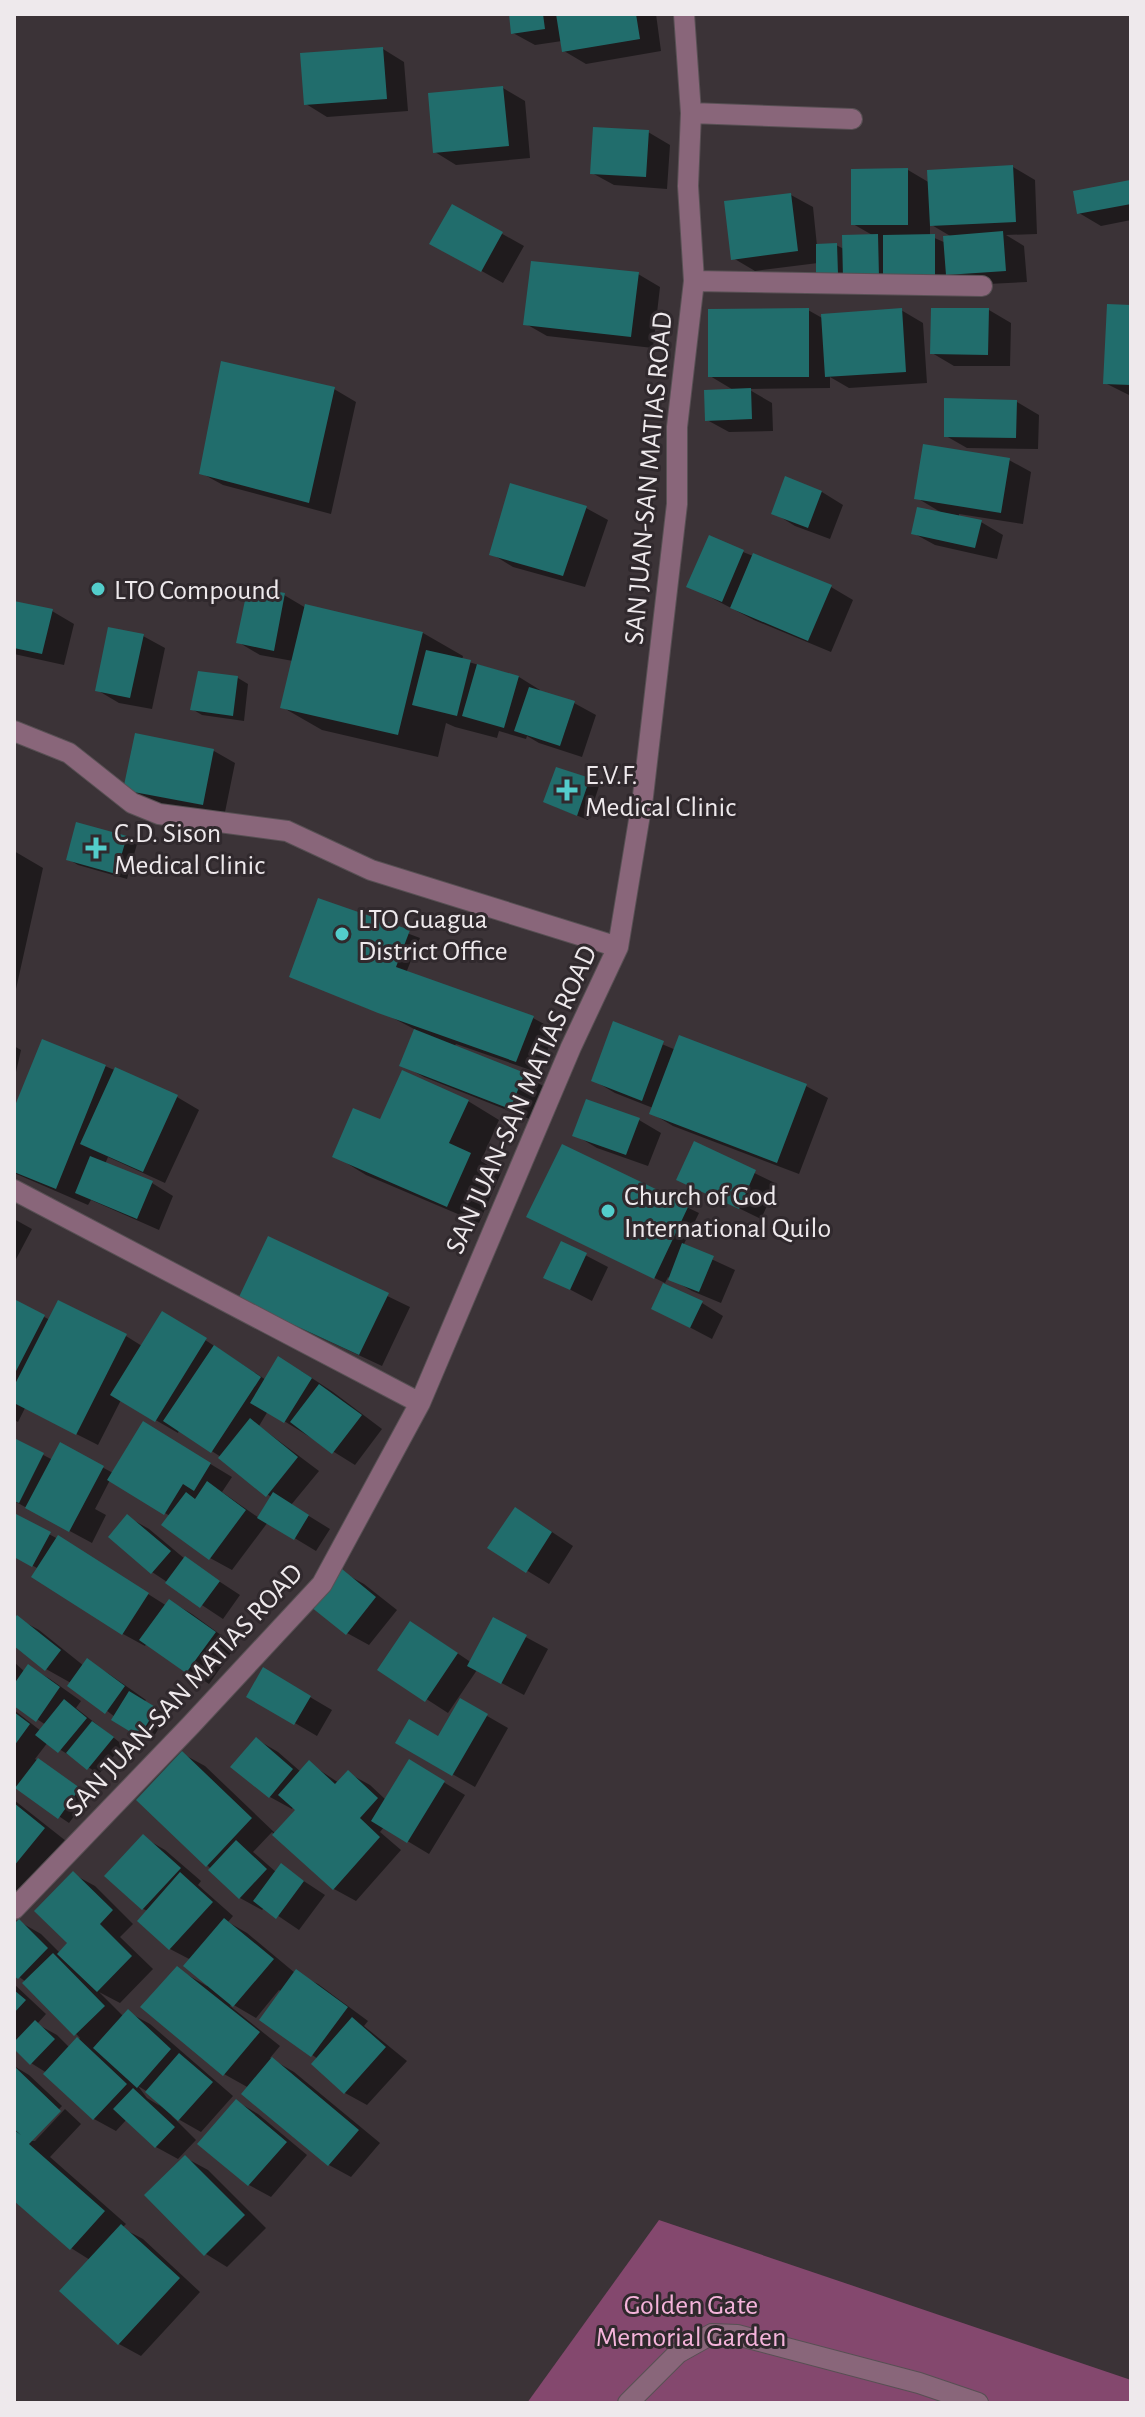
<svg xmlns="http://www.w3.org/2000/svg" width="1145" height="2417" font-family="'Alegreya Sans',sans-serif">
<rect width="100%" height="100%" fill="#3b3337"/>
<path fill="#84486e" d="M659 2220 1131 2380V2403H527Z"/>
<path fill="#0007" fill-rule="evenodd" d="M511 14H656L661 51 586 64 564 51 562 41 535 45 513 33Z
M383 49 404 62 408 111 327 117 306 104Z
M503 88 525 101 530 158 456 165 435 152Z
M648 132 670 145 667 189 614 185 592 173Z
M1013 167 1035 180 1037 234 1006 235 1024 246 1027 282 867 290 818 263 755 271 733 258 791 195 813 207 817 246 836 245 844 249 874 236 853 224 908 170 930 183ZM930 224 952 237 946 243 930 236Z
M1130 182 1131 220 1101 226 1079 213Z
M452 206 524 246 503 283 432 243Z
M638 274 660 287 653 348 547 336 526 324Z
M1131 307V396L1105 383Z
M808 310 824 319 901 310 923 323 927 383 849 388 830 377V388L748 389 772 403 773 431 729 432 707 420 735 391 710 376Z
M989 310 1011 323 1010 366H954L932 353Z
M334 389 356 402 331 514 223 485 201 473Z
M1017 402 1039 415 1038 449 967 448 946 436Z
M1009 460 1031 472 1023 524 959 514V518L981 522 1003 535 997 559 935 545 913 533 942 513 917 498Z
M786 479 822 492 843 505 830 539 795 526 774 513Z
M586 508 608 520 585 587 513 567 492 554Z
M743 552 831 587 853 600 831 652 754 620 689 586Z
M284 595 306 608 423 633 463 656 462 660 519 677 540 690V692L574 703 596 715 582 757 539 743 527 736 526 739 499 731 497 738 455 727 446 723 438 757 322 730 282 707 293 661 260 655 238 642Z
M14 603 52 611 74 624 64 665 14 654Z
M143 636 165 648 152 709 119 703 97 690Z
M238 678 248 684 244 721 202 715 192 709Z
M214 751 235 763 224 817 147 801 125 789Z
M589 780 599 786 588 820 556 807Z
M126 838 137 844 127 879 78 865 68 859Z
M14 851 43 868 16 989H14Z
M319 900 420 938 406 973 533 1018 555 1030 539 1073 456 1044 454 1047 524 1075 545 1087 532 1120 424 1077 402 1065 416 1030 370 1006 369 1009 291 976Z
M614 1024 676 1050 806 1086 828 1098 799 1174 673 1126 651 1113 653 1108 615 1093 593 1080Z
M14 1046 21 1050 14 1081Z
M105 1066 177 1097 199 1110 165 1183 108 1157 105 1164 152 1183 173 1196 159 1230 91 1200 88 1205 14 1173V1114Z
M468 1101 499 1120 481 1161 501 1173 479 1223 366 1175 335 1156 381 1122Z
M639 1120 661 1133 648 1166 597 1148 575 1135Z
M695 1144 777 1184 761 1219 679 1179Z
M562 1147 699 1213 683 1246 735 1270 721 1303 692 1291 668 1277 665 1283 539 1222Z
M14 1219 32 1229 14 1263Z
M269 1239 410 1307 382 1366 262 1310Z
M562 1243 608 1267 592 1301 546 1277Z
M14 1301 50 1320 126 1336 142 1346 184 1326 266 1380 301 1371 333 1392 382 1429 355 1465 268 1411 259 1426 319 1471 291 1505 330 1529 316 1551 268 1522 232 1570 210 1558 170 1516 110 1480 95 1509 106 1515 92 1543 14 1501V1440L53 1460 61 1445 113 1473 144 1424 232 1477 222 1492 259 1518 271 1497 221 1457 179 1430 178 1433 121 1400 98 1445 25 1408 18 1422 14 1420Z
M702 1303 723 1316 712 1339 653 1308Z
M14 1515 80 1551 167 1606 170 1601 192 1614 236 1646 209 1684 147 1643 145 1646 123 1634 34 1577 39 1569 14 1556Z
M128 1517 149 1529 185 1559 240 1595 223 1619 152 1572Z
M537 1522 573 1546 549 1584 490 1548Z
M342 1572 364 1584 397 1610 369 1645 347 1633Z
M17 1618 39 1630 84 1666 87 1661 109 1674 146 1700 144 1702 167 1715 151 1741 114 1719 115 1717 71 1683 46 1669 14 1643V1622Z
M494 1620 548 1649 524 1695 477 1670 448 1713 380 1669 432 1636 472 1663Z
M14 1662 25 1672 29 1667 50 1679 81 1701 76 1708 123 1745 99 1774 48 1742 35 1759 89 1796 69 1823 14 1786V1710L41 1731 46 1725 14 1704Z
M264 1670 332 1710 317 1736 249 1696Z
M461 1701 508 1728 475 1787 398 1743 439 1739Z
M256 1739 278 1752 301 1772 309 1763 339 1783 348 1773 370 1785 386 1800 410 1762 465 1795 429 1854 384 1827 380 1832 401 1850 356 1901 334 1889 272 1832 253 1852 276 1872 281 1866 325 1895 299 1930 265 1907 262 1910 240 1898 207 1865 183 1754 205 1766 276 1834 298 1810 294 1806 292 1809 270 1797Z
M14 1800 66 1841 23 1894 14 1889Z
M143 1837 165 1850 201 1881 198 1885 233 1916 228 1922 247 1933 295 1973 318 1984 368 2021 364 2026 407 2061 367 2105 345 2093 313 2064 318 2059 262 2020 282 1992 279 1990 256 2018 232 2004 230 2006 280 2046 270 2058 294 2072 380 2143 351 2177 329 2165 244 2094 249 2088 224 2074 177 1969 207 1986 208 1984 191 1960 170 1949 139 1921 148 1911 143 1909Z
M73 1874 95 1886 133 1924 120 1937 153 1969 120 2003 99 1992 124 2017 128 2012 150 2024 233 2096 201 2132 171 2115 196 2140 178 2159 156 2147 127 2119 116 2131 94 2119 47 2073 31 2063 14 2047V1984L46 2014 37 2024 57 2035 70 2048 80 2038 26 1982 14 1973V1927L20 1922 41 1934 60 1953 70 1943ZM138 2086 148 2092 160 2106 147 2098Z
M14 2066 29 2075 62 2106 29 2141H35L65 2109 81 2124 50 2157 126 2224 122 2228 143 2239 200 2292 141 2356 119 2344 62 2290 90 2260 71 2248 14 2198Z
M236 2101 258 2114 307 2155 271 2197 249 2185Z
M186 2158 208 2170 266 2228 227 2267 206 2254Z"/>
<path fill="#216d6c" d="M509 14H543L545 29 511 34Z
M556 14H636L640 39 562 52Z
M383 47 387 99 304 105 300 53Z
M503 86 509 146 433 153 428 93Z
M593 127 649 130 646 177 590 174Z
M1013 165 1016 222 930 226 927 170Z
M908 168V225H851V169Z
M1130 180 1131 204 1077 214 1073 191Z
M791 193 798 251 731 260 724 201Z
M452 204 503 232 481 272 429 244Z
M1003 231 1006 271 946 275 943 236Z
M878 234 879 277 843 278 842 235Z
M935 234V278H883V235Z
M837 243 838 274 816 275V244Z
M531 261 639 272 631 337 523 325Z
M1107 304 1131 305V385L1103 384Z
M809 308V377H708V309Z
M902 308 906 372 825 377 821 314Z
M931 308H989L988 355 930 354Z
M221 361 335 387 309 503 199 474Z
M751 388 752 419 705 421 704 390Z
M944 398 1017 400 1016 438 944 437Z
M923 444 1010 458 1001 513 914 499Z
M785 476 822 491 808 528 771 514Z
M510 483 587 506 563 576 489 555Z
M917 507 982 520 975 548 911 534Z
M709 535 744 550 722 602 686 587Z
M753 553 832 585 808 641 730 608Z
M248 586 285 593 274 651 236 643Z
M14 601 53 609 42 654 14 648Z
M305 604 423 632 398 735 280 708Z
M108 627 144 634 130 698 95 691Z
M426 650 471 660 457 716 412 705Z
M477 664 519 676 504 728 462 716Z
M198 671 238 676 233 716 190 710Z
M529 687 575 701 560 746 514 731Z
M135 733 214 749 203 805 123 790Z
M556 767 590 778 577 816 543 802Z
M76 822 127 836 116 874 66 860Z
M318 898 410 930 396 967 534 1016 516 1062 378 1013 289 977Z
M613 1021 664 1041 642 1101 591 1081Z
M414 1029 525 1073 510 1109 399 1066Z
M679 1035 807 1084 777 1163 649 1114Z
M42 1039 106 1065 56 1189 14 1172V1108Z
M115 1067 178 1095 143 1172 80 1144Z
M402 1070 469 1100 449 1143 471 1153 447 1207 332 1157 353 1108 380 1119Z
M586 1099 640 1118 626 1155 572 1136Z
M694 1141 756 1170 739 1209 676 1180Z
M562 1144 689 1205 654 1279 526 1217Z
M90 1156 153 1181 137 1219 75 1193Z
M268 1236 389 1293 359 1355 238 1299Z
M561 1241 587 1253 570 1290 543 1278Z
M682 1243 714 1256 699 1292 668 1280Z
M663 1283 703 1301 690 1328 651 1309Z
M14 1299 45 1315 14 1375Z
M58 1300 127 1334 76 1435 14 1403V1386Z
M162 1311 207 1338 155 1422 110 1395Z
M214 1345 261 1377 211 1453 163 1421Z
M278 1356 312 1378 284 1423 250 1403Z
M319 1384 362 1415 332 1454 290 1422Z
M250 1418 298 1457 266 1497 218 1458Z
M143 1421 211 1463 194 1491 183 1484 164 1515 107 1480Z
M14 1438 44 1453 19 1503 14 1501Z
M60 1442 104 1466 69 1532 25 1508Z
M207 1481 246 1510 209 1560 161 1525 186 1492 195 1499Z
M273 1492 309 1515 294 1540 257 1518Z
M515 1507 552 1532 526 1573 487 1548Z
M14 1513 51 1532 32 1567 14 1557Z
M127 1514 171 1551 151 1574 108 1537Z
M58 1535 149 1593 122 1635 31 1577Z
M185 1556 220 1581 200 1608 165 1583Z
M342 1569 376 1597 346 1635 311 1607Z
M169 1599 216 1632 186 1673 139 1640Z
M17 1615 61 1650 45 1671 14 1646V1619Z
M493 1617 527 1635 501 1684 467 1666Z
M410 1621 458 1653 425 1702 377 1670Z
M87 1658 125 1686 105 1714 67 1686Z
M28 1664 60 1687 36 1722 14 1706V1684Z
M263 1667 311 1696 294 1725 246 1697Z
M129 1691 157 1708 139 1737 111 1720Z
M460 1698 488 1714 452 1776 395 1743 409 1719 438 1736Z
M64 1699 87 1718 58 1753 35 1735Z
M14 1712 30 1724 14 1746Z
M92 1721 114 1737 87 1770 66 1753Z
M256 1737 293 1769 269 1798 230 1767Z
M182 1751 252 1818 206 1867 136 1800Z
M38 1758 80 1788 58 1819 15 1788Z
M409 1759 445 1781 407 1843 371 1821Z
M309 1760 335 1784 348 1770 378 1798 360 1818 380 1837 333 1890 272 1835 295 1810 278 1795Z
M14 1803 45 1828 14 1866Z
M143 1834 181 1868 142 1910 104 1876Z
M236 1840 267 1869 239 1899 208 1870Z
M281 1863 304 1881 276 1919 253 1901Z
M73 1871 113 1910 100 1924 132 1956 97 1992 57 1954 67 1943 34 1911Z
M180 1872 213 1902 169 1950 137 1921Z
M224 1918 274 1959 233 2007 183 1966Z
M19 1919 48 1948 18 1979 14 1976V1924Z
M53 1953 105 2006 74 2036 22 1983Z
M177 1966 260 2032 223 2076 140 2007Z
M296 1969 348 2007 311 2057 259 2020Z
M14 1990 26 2000 14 2013Z
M128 2009 171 2049 137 2088 93 2048Z
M352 2017 386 2047 344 2094 311 2064Z
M35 2020 55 2039 30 2065 14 2049V2042Z
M77 2037 127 2084 93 2120 43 2074Z
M179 2053 213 2082 178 2121 145 2092Z
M272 2057 359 2130 328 2166 241 2094Z
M14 2066 61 2111 29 2144 105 2211 70 2250 14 2201V2130L21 2135 14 2129Z
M133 2088 175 2127 155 2148 113 2109Z
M236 2099 287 2142 248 2186 197 2144Z
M185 2155 245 2215 204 2256 144 2195Z
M121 2224 180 2278 118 2345 59 2291Z"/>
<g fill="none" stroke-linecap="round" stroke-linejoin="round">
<defs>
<path id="minor" d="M691 113 852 119
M694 281 982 286
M14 731 69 753 132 803 159 814 287 831 371 870 618 947
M14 1190 420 1403
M14 1909 190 1726 322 1584 420 1403 571 1047 618 947 643 796 677 504V427L694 281 688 186 691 113 684 14
M628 2403 678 2353 712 2334 737 2335 919 2383 978 2403"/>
</defs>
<use href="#minor" stroke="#585054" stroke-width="22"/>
<use href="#minor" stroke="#89667a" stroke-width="20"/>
</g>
<g fill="#53cdcb" stroke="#30292d" stroke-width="3">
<circle cx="98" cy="589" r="8"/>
<path d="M563 778h8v8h8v8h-8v8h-8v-8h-8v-8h8z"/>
<path d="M92 836h8v8h8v8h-8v8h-8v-8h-8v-8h8z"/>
<circle cx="342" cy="934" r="8"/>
<circle cx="608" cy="1211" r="8"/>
</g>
<g text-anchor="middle" stroke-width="6" stroke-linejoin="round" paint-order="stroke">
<g font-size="28" fill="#eee9ec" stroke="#30292d">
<text transform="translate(647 478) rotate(-85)" y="10">SAN JUAN-SAN MATIAS ROAD</text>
<text transform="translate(520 1099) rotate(-66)" y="10">SAN JUAN-SAN MATIAS ROAD</text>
<text transform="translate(183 1689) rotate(-47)" y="10">SAN JUAN-SAN MATIAS ROAD</text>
</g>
<g font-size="28" fill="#eee9ec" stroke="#30292d" text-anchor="start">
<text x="114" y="599">LTO Compound</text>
<text x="585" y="784">E.V.F.<tspan x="585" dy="32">Medical Clinic</tspan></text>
<text x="114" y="842">C.D. Sison<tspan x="114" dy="32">Medical Clinic</tspan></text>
<text x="358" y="928">LTO Guagua<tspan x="358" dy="32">District Office</tspan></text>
<text x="624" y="1205">Church of God<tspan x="624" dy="32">International Quilo</tspan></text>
</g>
<g font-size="28" fill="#f5b4db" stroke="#30292d">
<text x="691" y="2314">Golden Gate<tspan x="691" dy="32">Memorial Garden</tspan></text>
</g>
</g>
<rect width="1145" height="2417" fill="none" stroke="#eee9ec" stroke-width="32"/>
</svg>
